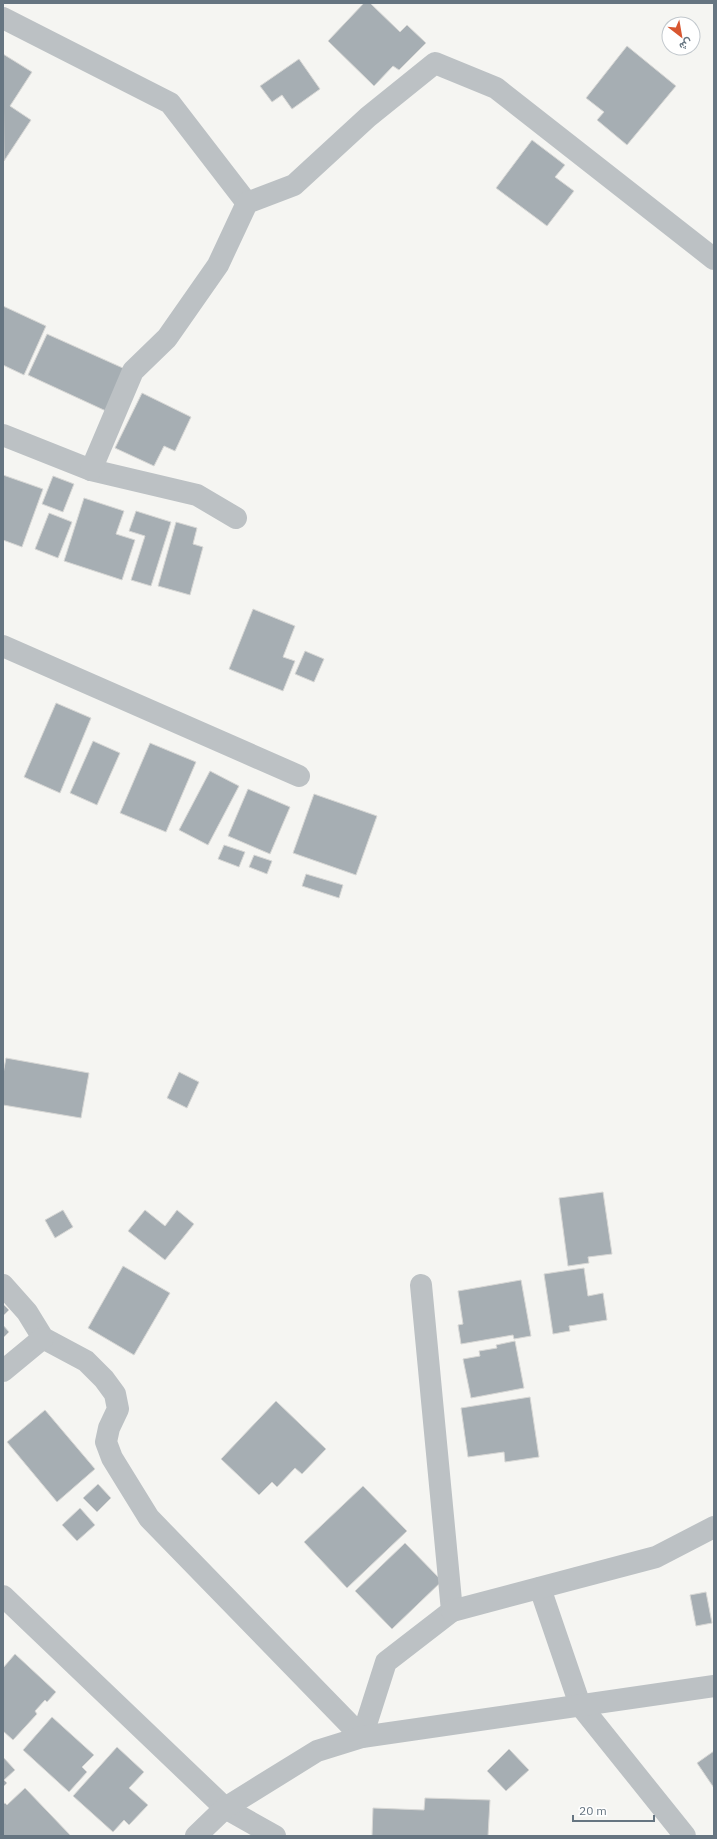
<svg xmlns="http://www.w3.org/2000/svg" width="717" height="1839" font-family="'IBM Plex Sans',Vazirmatn,sans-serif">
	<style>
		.building { fill: #a6aeb3; stroke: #d7d7d5 }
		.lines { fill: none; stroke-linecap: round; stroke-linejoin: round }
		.minor { stroke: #bcc1c4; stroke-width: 22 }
	</style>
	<rect width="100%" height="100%" fill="#f5f5f2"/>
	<g class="building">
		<path d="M364,3H370L400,32L407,25L426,43L399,70L393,66L374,86L328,41Z"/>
		<path d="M627,46L676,86L627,145L597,120L604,112L586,98Z"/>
		<path d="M3,54L32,72L10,106L31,120L4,161Z"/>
		<path d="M299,59L320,89L292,109L282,95L272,102L260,86Z"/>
		<path d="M532,140L565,165L555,177L574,191L547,226L496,188Z"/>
		<path d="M3,306L46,326L24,375L3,365Z"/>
		<path d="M47,334L125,369L106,411L28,375Z"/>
		<path d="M142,393L191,417L175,451L164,446L154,466L115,448Z"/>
		<path d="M3,475L43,489L22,547L3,540Z"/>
		<path d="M53,476L74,484L63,512L42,504Z"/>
		<path d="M84,498L124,511L116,534L135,540L122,580L64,561Z"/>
		<path d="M136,511L171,522L151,586L131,580L145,536L129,531Z"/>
		<path d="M49,513L72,522L58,558L35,549Z"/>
		<path d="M176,522L197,528L193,544L203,547L190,595L158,586Z"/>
		<path d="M253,609L295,626L283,657L295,661L283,691L229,669Z"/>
		<path d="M305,651L324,659L314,682L295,674Z"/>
		<path d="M56,703L91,718L60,793L24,777Z"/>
		<path d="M93,741L120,753L97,805L70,793Z"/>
		<path d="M150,743L196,762L166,832L120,813Z"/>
		<path d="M210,771L239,786L208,845L179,830Z"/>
		<path d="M248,789L290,807L270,854L228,836Z"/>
		<path d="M314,794L377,816L356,875L293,853Z"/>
		<path d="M224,845L245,852L239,867L218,859Z"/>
		<path d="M254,855L272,861L267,874L249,867Z"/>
		<path d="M306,874L343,885L339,898L302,886Z"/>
		<path d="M6,1058L89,1073L81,1118L3,1105V1074Z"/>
		<path d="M179,1072L199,1082L187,1108L167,1098Z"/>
		<path d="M603,1192L612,1254L588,1257L589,1263L568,1266L559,1198Z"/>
		<path d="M63,1210L73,1227L55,1238L45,1220Z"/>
		<path d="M145,1210L165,1226L177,1210L194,1224L165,1260L128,1231Z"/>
		<path d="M123,1266L170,1293L134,1355L88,1328Z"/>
		<path d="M584,1268L588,1296L603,1293L607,1320L569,1326L570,1331L553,1334L544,1274Z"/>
		<path d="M521,1280L531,1336L514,1339L513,1335L461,1344L458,1325L463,1324L458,1291Z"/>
		<path d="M3,1304L9,1310L3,1316Z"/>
		<path d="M3,1325L9,1332L3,1338Z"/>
		<path d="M515,1341L524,1388L471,1398L463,1359L480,1356L479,1351L497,1348L496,1345Z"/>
		<path d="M530,1397L539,1457L505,1462L504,1452L468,1457L461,1408Z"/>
		<path d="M276,1401L326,1449L302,1474L295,1468L277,1487L272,1482L259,1495L221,1459Z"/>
		<path d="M45,1410L95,1469L57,1502L7,1442Z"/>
		<path d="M98,1484L111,1498L97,1512L83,1498Z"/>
		<path d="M363,1486L407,1531L347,1588L304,1542Z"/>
		<path d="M80,1508L95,1525L77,1541L62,1525Z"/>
		<path d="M405,1543L442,1581L392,1629L355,1591Z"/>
		<path d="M706,1592L712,1623L696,1626L690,1595Z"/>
		<path d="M15,1654L56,1692L47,1702L45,1700L35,1711L37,1714L13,1740L3,1731V1668Z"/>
		<path d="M52,1717L94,1755L82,1767L87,1772L69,1792L23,1750Z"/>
		<path d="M117,1747L144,1772L129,1788L148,1805L129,1825L124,1820L113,1832L73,1796Z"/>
		<path d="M509,1749L529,1770L506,1791L487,1771Z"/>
		<path d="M714,1751V1788L697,1763Z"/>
		<path d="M3,1757L15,1770L4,1780L7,1783L3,1787Z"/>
		<path d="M25,1788L71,1836H3V1804L5,1803L7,1805Z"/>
		<path d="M425,1798L490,1800L488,1836H372L373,1808L424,1810Z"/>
	</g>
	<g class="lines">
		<g class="minor">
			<path d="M3,18L170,103L247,203"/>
			<path d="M3,435L91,470L197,495L236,518"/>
			<path d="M91,470L133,371L167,338L218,265L247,203L294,185L368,117L435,63L496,88L714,259"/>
			<path d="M3,646L299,776"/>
			<path d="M3,1285L27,1312L43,1338L86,1361L104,1379L115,1394L118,1409L109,1428L106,1442L112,1458L149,1518L362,1737L386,1662L452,1611L421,1285"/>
			<path d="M3,1371L43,1338"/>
			<path d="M540,1588L580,1705L685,1836"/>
			<path d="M3,1596L225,1808L275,1836"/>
			<path d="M452,1611L656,1557L714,1527"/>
			<path d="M196,1836L225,1808L317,1751L362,1737L714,1686"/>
		</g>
	</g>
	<rect width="717" height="1839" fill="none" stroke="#667581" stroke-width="8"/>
	<g transform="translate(681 36) rotate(149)"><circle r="19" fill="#ffffff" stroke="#c2c8cd"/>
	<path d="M0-3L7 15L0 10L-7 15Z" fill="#d85630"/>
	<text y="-6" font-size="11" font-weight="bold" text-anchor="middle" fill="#667581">ش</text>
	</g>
	<path d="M573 1815v6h81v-6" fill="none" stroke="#667581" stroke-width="2"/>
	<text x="579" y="1815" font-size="12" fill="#667581" stroke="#ffffff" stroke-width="3" paint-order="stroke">20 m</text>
</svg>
